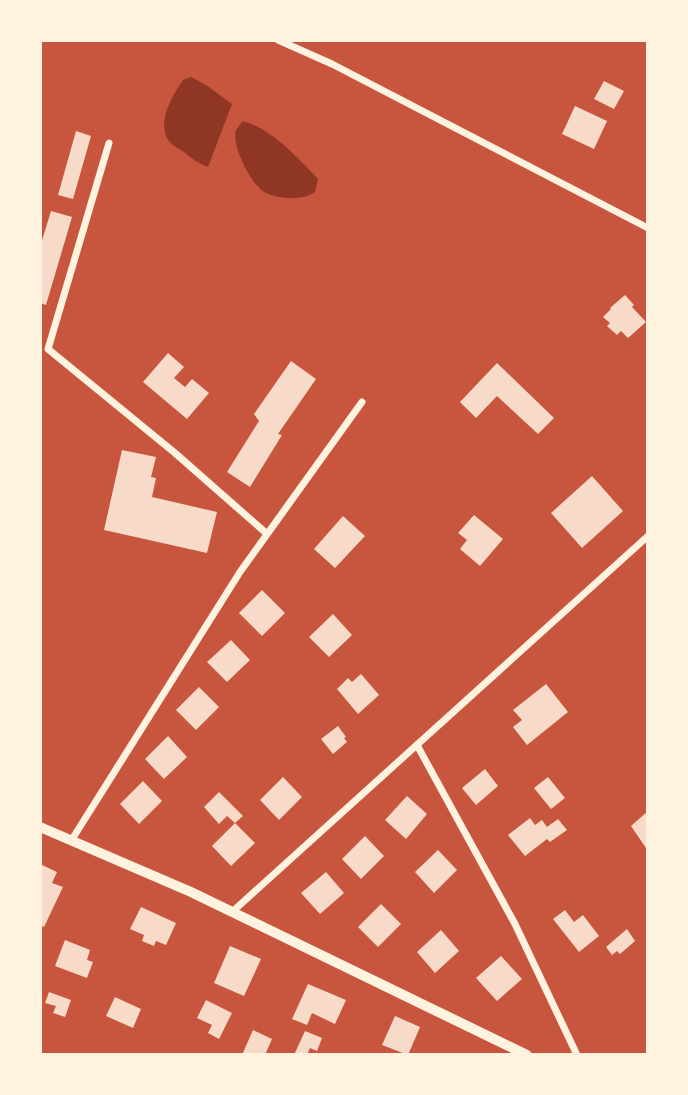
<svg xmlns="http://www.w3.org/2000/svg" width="688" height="1095" font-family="Montserrat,sans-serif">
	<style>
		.water { fill: #8f3625 }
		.building { fill: #f7dbc8 }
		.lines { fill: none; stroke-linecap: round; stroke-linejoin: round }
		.minor { stroke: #fff3e0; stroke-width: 7 }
		.tertiary { stroke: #fff3e0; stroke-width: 10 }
	</style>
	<rect width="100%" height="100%" fill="#c8553d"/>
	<g class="water">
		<path d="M191,77L206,85L232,104L208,167C198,163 192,159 184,152C178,148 170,145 167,138C158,119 173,95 183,80Z"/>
		<path d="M243,121C272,129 297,157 318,179L315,192C303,201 279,199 266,193C252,187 231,145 236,130C237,129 242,121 243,121Z"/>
	</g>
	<g class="building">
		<path d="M604,81L624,91L614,109L594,99Z"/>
		<path d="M575,106L607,121L594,149L562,134Z"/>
		<path d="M76,131L91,136L73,199L58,195Z"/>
		<path d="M51,211L72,217L46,305L40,303V247Z"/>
		<path d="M625,295L634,305L632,307L646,322L628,338L621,331L617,335L607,326L610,323L603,317L611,309L610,308Z"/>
		<path d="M168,353L184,367L174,378L185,387L192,379L209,393L187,419L143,382Z"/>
		<path d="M291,361L316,379L278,434L282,435L250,487L227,472L259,421L254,414Z"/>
		<path d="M497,363L554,418L538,434L497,396L476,418L460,402Z"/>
		<path d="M122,450L156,457L151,477L156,478L152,497L217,512L207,553L104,530Z"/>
		<path d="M592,476L623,511L582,548L551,513Z"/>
		<path d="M474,515L503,539L480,566L460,549L467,540L458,533Z"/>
		<path d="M343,516L365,536L335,568L314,549Z"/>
		<path d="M262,590L285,613L262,636L239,613Z"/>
		<path d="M333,614L352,635L329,657L309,637Z"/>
		<path d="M231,640L250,660L227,682L207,662Z"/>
		<path d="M361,674L379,695L358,714L337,689L348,678L352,682Z"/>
		<path d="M546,684L568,712L527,745L513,727L522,720L513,710Z"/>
		<path d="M199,687L219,707L196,730L176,710Z"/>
		<path d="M338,726L346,737L344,738L347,742L333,754L321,739Z"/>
		<path d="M168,736L187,757L164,779L145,759Z"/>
		<path d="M485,769L498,786L476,805L462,788Z"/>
		<path d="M283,777L302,797L279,820L260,800Z"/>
		<path d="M548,777L565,798L551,809L534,788Z"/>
		<path d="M143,781L162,801L139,824L120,804Z"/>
		<path d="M219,792L243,816L235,823L255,843L231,866L212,846L235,823L227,816L219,824L204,807Z"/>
		<path d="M407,796L427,814L406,839L385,820Z"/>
		<path d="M648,811V851L631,826Z"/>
		<path d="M530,818L535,825L542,820L547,827L558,819L567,830L550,842L547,839L525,856L508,835Z"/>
		<path d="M365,836L384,856L361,879L342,859Z"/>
		<path d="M438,850L457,870L434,893L415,872Z"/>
		<path d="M40,864L57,872L52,883L63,887L44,927L40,925Z"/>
		<path d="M326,872L344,893L320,914L301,893Z"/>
		<path d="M381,904L401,924L378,947L358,927Z"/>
		<path d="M141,907L176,923L166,945L156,941L154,946L142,941L144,935L130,929Z"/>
		<path d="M565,910L574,922L583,915L599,936L579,952L553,919Z"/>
		<path d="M627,929L635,941L620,954L617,951L612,955L606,947Z"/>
		<path d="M441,930L459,951L435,973L417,952Z"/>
		<path d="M65,940L90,950L87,960L93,962L87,978L55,966Z"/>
		<path d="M230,946L261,959L244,996L214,983Z"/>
		<path d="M501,956L522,979L497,1001L476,978Z"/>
		<path d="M308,984L346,1000L335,1024L312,1013L307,1025L292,1019Z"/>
		<path d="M49,992L71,1000L65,1017L53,1013L56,1006L45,1003Z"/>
		<path d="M115,997L141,1009L133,1028L106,1016Z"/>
		<path d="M206,1000L232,1013L219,1039L208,1033L212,1025L197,1018Z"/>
		<path d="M395,1016L420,1027L408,1055L382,1045Z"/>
		<path d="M253,1030L272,1039L265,1055H242Z"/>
		<path d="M305,1031L322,1038L317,1051L310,1048L307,1055H294Z"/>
	</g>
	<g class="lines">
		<g class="minor">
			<path d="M278,40L332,64L648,228"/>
			<path d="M109,143L48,349L175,453L266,533"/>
			<path d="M417,745L515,924L577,1055"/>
			<path d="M71,841L240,572L362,402"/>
			<path d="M232,912L648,536"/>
		</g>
		<path class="tertiary" d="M40,827L191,892L527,1055"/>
	</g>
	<rect width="688" height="1095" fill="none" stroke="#fff3e0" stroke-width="84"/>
</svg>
